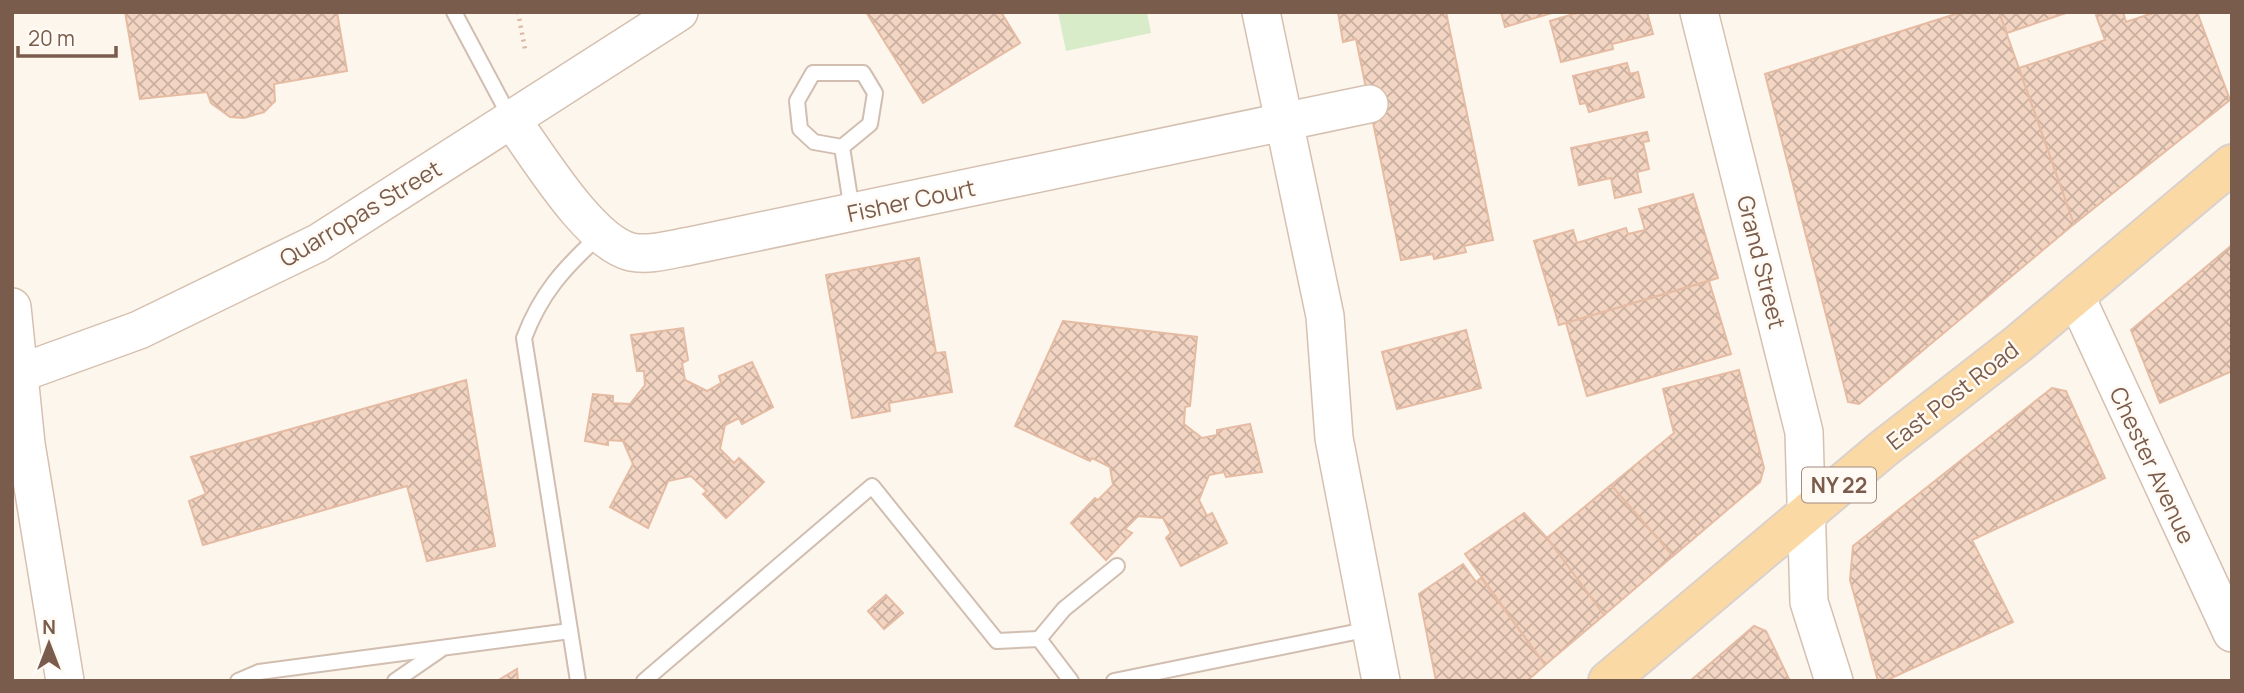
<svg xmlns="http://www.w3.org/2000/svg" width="2244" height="693" font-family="Manrope,sans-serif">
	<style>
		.grass { fill: #d8ecc9 }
		.building { fill: url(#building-cross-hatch); stroke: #e6bba3; stroke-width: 2 }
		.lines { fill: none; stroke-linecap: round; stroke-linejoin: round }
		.lane-casing { stroke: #d1beb0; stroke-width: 18 }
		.secondary-casing { stroke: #d6c0b0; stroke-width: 40 }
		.primary-casing { stroke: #dad1cd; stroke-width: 42 }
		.path { stroke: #d9b8a5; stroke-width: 4.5; stroke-dasharray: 2 5; stroke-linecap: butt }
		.lane { stroke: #fff; stroke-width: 14 }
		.secondary { stroke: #fff; stroke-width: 37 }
		.primary { stroke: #fbd9a5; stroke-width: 38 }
		.labels { text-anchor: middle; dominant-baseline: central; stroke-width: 5; stroke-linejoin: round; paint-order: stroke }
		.shield { fill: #fffaf3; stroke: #a28b7f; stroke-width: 2 }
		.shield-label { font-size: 21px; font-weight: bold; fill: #7a5c4d }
		.street-label { font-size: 23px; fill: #7a5c4d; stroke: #fffaf3 }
	</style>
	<defs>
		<pattern id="building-cross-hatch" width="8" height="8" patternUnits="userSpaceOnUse" patternTransform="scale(1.75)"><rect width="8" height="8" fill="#f3d5c3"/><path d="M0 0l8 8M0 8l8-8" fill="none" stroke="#cab0a1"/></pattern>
	</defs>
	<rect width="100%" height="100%" fill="#fdf6ec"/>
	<path class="grass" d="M1058,12H1147L1151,33L1066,51Z"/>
	<g class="building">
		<path d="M125,12H337L347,71L274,84L275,101L264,112L244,118L230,117L211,103L207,92L140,99Z"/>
		<path d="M866,12H1001L1020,43L923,103Z"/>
		<path d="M1338,12H1446L1493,240L1464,246L1466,252L1434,259L1433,254L1401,260L1356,39L1343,42Z"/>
		<path d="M1501,12H1555L1505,27Z"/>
		<path d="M1580,12H1647L1653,34L1612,44L1613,49L1561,62L1550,21Z"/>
		<path d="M1962,12H1999L2074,224L1859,404L1848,402L1765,74Z"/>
		<path d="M1999,12H2069L2007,33Z"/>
		<path d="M2104,12H2123L2126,22L2156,12H2197L2230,100L2074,224L2019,68L2105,40L2096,15Z"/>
		<path d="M1627,63L1630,74L1638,72L1644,97L1589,112L1586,103L1580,104L1573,76Z"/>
		<path d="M1647,132L1649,141L1643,142L1649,169L1637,172L1641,192L1615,198L1611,178L1579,185L1571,148Z"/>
		<path d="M1693,194L1718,278L1559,325L1534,241L1573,230L1577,243L1626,228L1628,234L1645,230L1639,209Z"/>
		<path d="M2232,245V371L2160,403L2131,330Z"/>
		<path d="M919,258L936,353L945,352L952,392L889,403L890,411L852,418L826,275Z"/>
		<path d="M1709,281L1731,354L1587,396L1566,323Z"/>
		<path d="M1063,321L1197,337L1190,406L1185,407L1184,424L1202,438L1217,435V430L1250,424L1262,472L1226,477L1224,472L1209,475L1199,500L1207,516L1212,513L1227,543L1181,566L1166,538L1171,533L1163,518L1138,516L1125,529L1132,533L1106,560L1071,523L1095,498L1098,500L1113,485L1110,467L1092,458L1090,461L1015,426Z"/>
		<path d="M683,328L688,360L682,363L685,380L707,391L721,383L719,376L752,362L773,407L742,424L739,418L725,425L720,449L734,463L739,458L764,482L726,518L703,494L707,491L691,476L668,481L648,528L610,507L633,464L623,441L608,440V445L585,441L593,394L613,396V403L630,404L645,385L644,371H637L631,335Z"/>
		<path d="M1466,330L1481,388L1397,409L1382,352Z"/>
		<path d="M1739,370L1764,468L1760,482L1673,556L1611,485L1674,433L1663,389Z"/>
		<path d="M466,380L495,546L427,561L407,486L203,545L189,501L206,494L191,457Z"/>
		<path d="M2052,388L2066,391L2105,478L1972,540L2013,622L1885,681H1878L1850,580L1853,546Z"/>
		<path d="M1611,485L1673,556L1604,615L1547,538Z"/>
		<path d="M1524,513L1547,538L1604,615L1545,665L1465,554Z"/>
		<path d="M1463,564L1476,582L1481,578L1545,665L1527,681H1436L1419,594Z"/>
		<path d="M886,595L903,613L884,629L868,611Z"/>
		<path d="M1754,626L1766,631L1790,681H1690Z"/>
		<path d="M517,669L518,681H497Z"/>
	</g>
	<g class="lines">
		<defs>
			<g id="lane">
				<path d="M454,12L511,119"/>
				<path d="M842,147L814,142L800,129L797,101L813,73H863L875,93L870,124L842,147L852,211"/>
				<path d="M1039,639L1064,609L1117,566"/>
				<path d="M238,681L259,672L570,631"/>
				<path d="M395,681L440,650"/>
				<path d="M578,681L524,338C541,293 564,268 599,236"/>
				<path d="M644,681L872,486L997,641L1039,639L1071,681"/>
				<path d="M1114,681L1370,629"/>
			</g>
			<g id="secondary">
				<path d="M1261,12L1325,316L1334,438L1381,681"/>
				<path d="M1699,12L1804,432L1809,602L1834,681"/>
				<path d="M511,119C537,154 589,242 631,252C649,256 672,249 690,246L1369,104"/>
				<path d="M2076,297L2232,633"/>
				<path d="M12,307L26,444L65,681"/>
				<path d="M12,376L139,330L318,243L679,12"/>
			</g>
			<path id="primary" d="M1608,681L1883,449L2018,344L2232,164"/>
		</defs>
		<use href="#lane" class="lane-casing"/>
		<use href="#secondary" class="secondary-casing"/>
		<use href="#primary" class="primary-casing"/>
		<path class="path" d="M518,12L525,49"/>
		<use href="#lane" class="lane"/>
		<use href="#secondary" class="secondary"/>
		<use href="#primary" class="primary"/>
	</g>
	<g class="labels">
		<rect class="shield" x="1802" y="467.5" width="74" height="35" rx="5"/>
		<g class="shield-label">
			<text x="1839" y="485">NY 22</text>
		</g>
		<g class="street-label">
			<text transform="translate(911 200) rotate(-12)">Fisher Court</text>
			<text transform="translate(360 213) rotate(-31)">Quarropas Street</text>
			<text transform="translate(1762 262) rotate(76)">Grand Street</text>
			<text transform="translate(1952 395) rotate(-38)">East Post Road</text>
			<text transform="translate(2153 465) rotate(65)">Chester Avenue</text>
		</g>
	</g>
	<rect width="2244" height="693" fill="none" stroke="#7a5c4d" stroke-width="28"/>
	<g transform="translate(49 644)" stroke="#fffaf3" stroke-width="5" paint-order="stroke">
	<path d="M0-5L12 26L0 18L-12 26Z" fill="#7a5c4d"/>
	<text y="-10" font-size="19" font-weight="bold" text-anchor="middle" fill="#7a5c4d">N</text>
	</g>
	<path d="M18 46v10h98v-10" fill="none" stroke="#7a5c4d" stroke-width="3.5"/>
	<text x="28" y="46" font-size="21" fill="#7a5c4d" stroke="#fffaf3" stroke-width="5" paint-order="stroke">20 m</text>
</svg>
